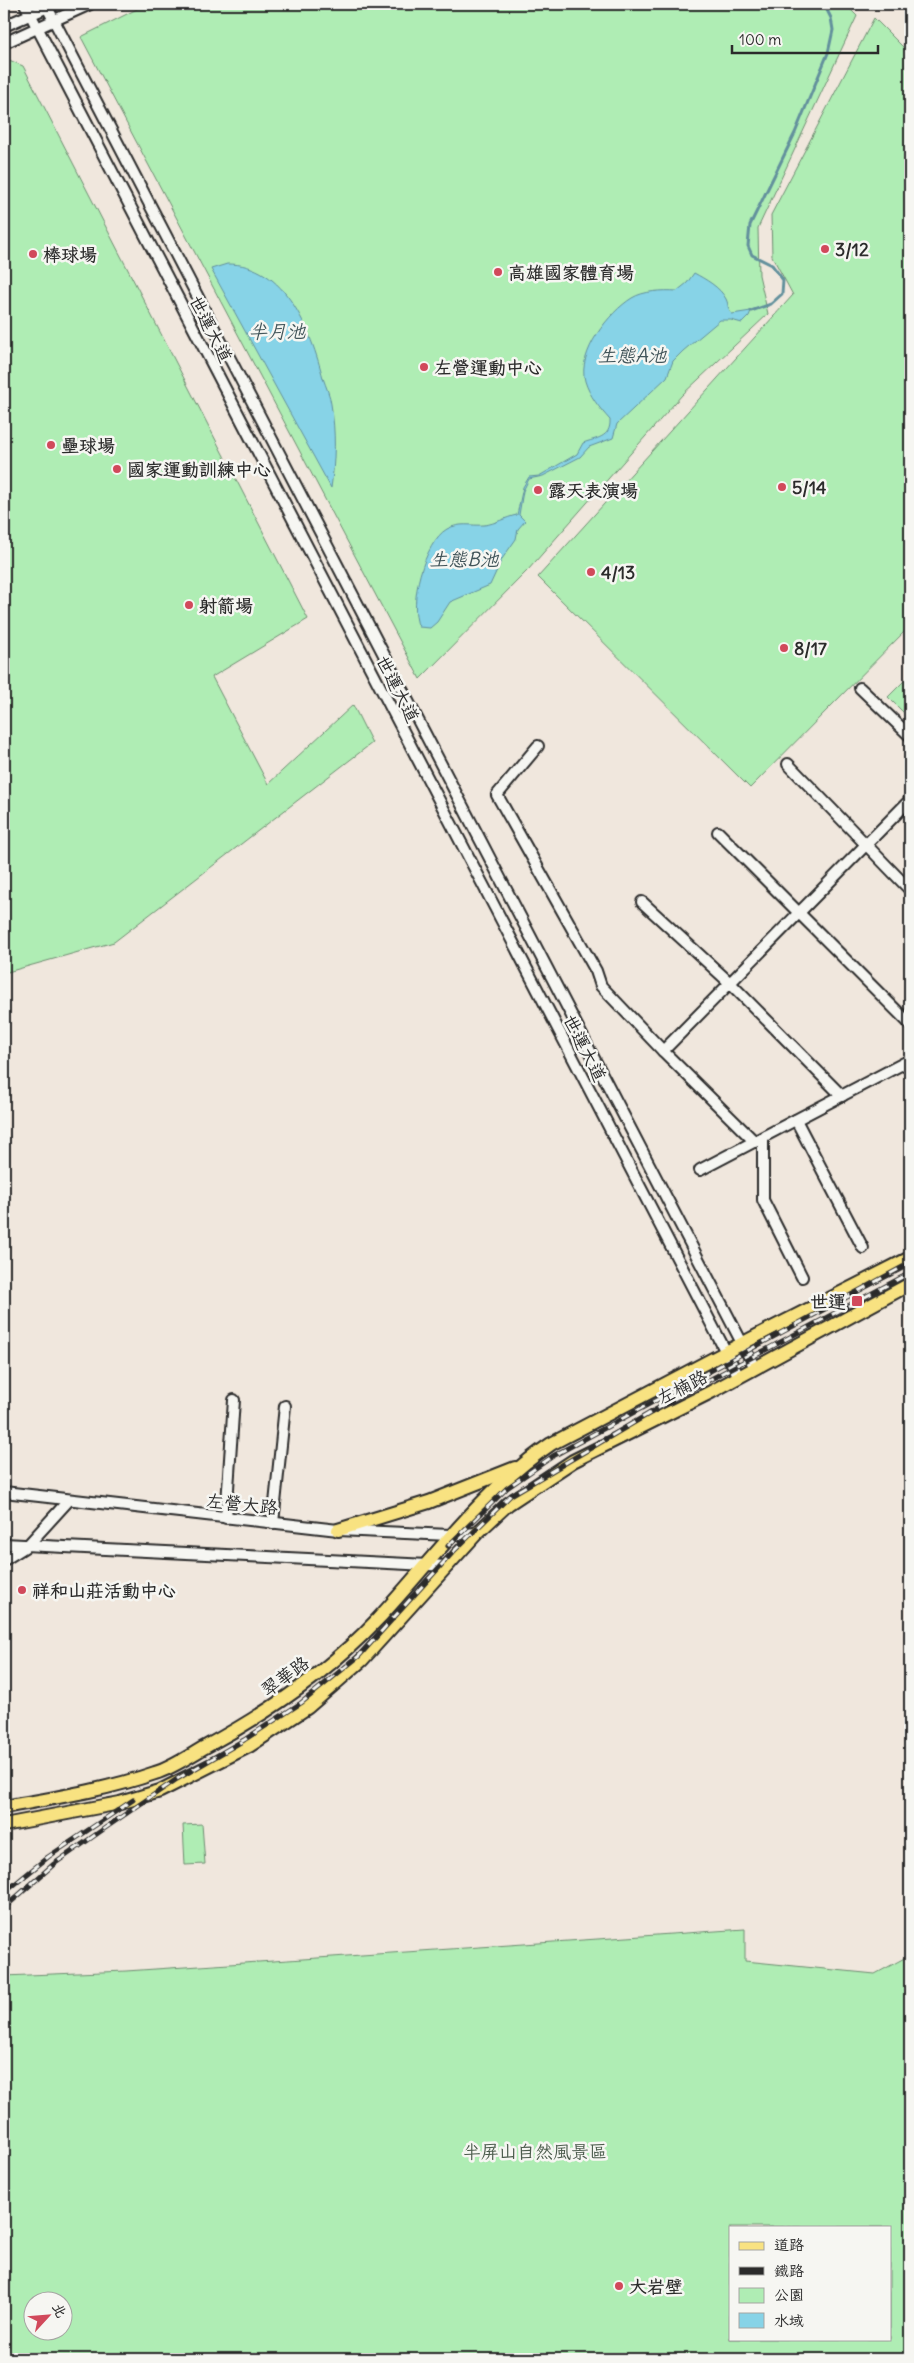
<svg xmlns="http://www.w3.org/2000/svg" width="914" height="2363" font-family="Delius,'LXGW WenKai TC',sans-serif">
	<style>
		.green { fill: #afedb4; stroke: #6d8c70; fill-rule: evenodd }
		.water { fill: #87d3e7; stroke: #62909c }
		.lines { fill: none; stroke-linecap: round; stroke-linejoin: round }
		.stream { stroke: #62909c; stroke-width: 3 }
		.minor-casing { stroke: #2b2b2b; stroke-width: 14 }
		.major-casing { stroke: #2b2b2b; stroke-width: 16 }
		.minor { stroke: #f6f6f2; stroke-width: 10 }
		.major { stroke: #f8e281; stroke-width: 12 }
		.rail-casing { stroke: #2b2b2b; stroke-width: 5 }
		.rail { stroke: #f6f6f2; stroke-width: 3; stroke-dasharray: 9; stroke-linecap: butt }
		.poi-dot { fill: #d1495b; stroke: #f6f6f2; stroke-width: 2 }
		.labels { text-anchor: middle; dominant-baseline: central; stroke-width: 5; stroke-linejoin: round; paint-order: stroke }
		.poi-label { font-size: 18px; font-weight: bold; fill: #2b2b2b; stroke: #f6f6f2; text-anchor: start }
		.street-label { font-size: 18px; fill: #2b2b2b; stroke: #f6f6f2 }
		.park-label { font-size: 18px; fill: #4c5c4d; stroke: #f6f6f2 }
		.water-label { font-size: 19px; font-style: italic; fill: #42555a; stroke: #f6f6f2 }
	</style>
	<rect width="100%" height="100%" fill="#f0e7dd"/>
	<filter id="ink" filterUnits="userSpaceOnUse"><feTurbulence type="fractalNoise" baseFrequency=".02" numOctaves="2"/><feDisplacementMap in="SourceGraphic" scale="10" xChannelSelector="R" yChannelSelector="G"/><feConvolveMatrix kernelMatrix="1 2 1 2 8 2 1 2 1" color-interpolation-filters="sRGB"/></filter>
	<g filter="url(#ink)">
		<g class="green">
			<path d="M147,4H845L857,16L758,228L759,275L768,314L682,395L528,570L420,679L81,37Z"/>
			<path d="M874,18L910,54V626L750,788L538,577L793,295L772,256L771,215Z"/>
			<path d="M7,59L23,66L308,619L212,677L268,784L353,705L372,743L114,942L4,973V60Z"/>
			<path d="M910,675V719L888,697Z"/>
			<path d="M202,1824L205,1864L185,1865L183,1825Z"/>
			<path d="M745,1929V1961L875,1974L910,1955V2359H4V1976L126,1971ZM730,2227H890V2339H730ZM32,2300H62V2330H32Z"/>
		</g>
		<g class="water">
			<path d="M227,264C286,263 311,332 323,378C326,387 330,395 331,404C336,432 335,461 331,488L211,269Z"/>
			<path d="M694,273C705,279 720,287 726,299C729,305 727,309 732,314L751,311L749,316L742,323L731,320H720L683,351L673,361L667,377L617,424L613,438L589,447L580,457L543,476L529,479L523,491L519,515L525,521L518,529L516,539L502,559L490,585L450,602L437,622L430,628L419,627C408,604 424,542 447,529C460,522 471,526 484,525C495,524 506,517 517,515L523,487L529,477L539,476L577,454L583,443C596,438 611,438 610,420C600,409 589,395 585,381C577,353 609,312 632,298C643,291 663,290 677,291L687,283Z"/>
		</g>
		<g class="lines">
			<path class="stream" d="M751,311L771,304L782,294L783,280L772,265L752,255L748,246L750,225L795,133L828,53L833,30L831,18L824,4"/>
			<defs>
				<g id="minor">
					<path d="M25,4L739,1377"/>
					<path d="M47,7L755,1368"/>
					<path d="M4,26L55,4"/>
					<path d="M4,43L90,4"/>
					<path d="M860,688L910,736"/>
					<path d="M538,746L497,795L596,971L601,986L663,1051L755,1142"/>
					<path d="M788,764L910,890"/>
					<path d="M718,832L910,1024"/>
					<path d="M642,902L730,983L842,1096"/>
					<path d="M663,1051L910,800"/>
					<path d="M796,1120L863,1248"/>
					<path d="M763,1138V1200L802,1277"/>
					<path d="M700,1170L910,1060"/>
					<path d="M4,1492L338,1530L450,1535L477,1533"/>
					<path d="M226,1518L234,1400"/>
					<path d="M273,1523L285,1406"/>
					<path d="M4,1544L448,1566"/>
					<path d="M4,1560L28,1545L69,1500"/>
				</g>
				<g id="major">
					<path d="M338,1530L429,1502L515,1468"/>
					<path d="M4,1807C54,1798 106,1790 155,1773C172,1768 189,1756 205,1747C268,1713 327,1673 377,1620C433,1560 482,1490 551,1444L766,1331L910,1258"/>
					<path d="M4,1825L120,1803L160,1791L249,1746L308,1707L362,1660L477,1533L508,1504L573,1461L711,1392L910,1284"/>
				</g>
			</defs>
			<use href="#minor" class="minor-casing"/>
			<use href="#major" class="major-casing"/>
			<use href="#minor" class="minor"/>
			<use href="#major" class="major"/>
			<defs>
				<g id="rail">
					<path d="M448,1546L507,1488L553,1456L910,1263"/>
					<path d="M4,1893L48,1857L133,1800"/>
					<path d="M4,1908L54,1864L108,1826L177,1779L244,1740L301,1703L359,1656L454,1551L511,1495L679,1396L910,1273"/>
				</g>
			</defs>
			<use href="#rail" class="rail-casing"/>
			<use href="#rail" class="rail"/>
		</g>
	</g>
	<g class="poi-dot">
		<circle cx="825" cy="249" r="5"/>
		<circle cx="33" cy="254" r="5"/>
		<circle cx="498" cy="272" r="5"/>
		<circle cx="424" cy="367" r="5"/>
		<circle cx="51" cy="445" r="5"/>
		<circle cx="117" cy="469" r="5"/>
		<circle cx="782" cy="487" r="5"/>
		<circle cx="538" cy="490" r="5"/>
		<circle cx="591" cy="572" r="5"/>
		<circle cx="189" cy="605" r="5"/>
		<circle cx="784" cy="648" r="5"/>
		<rect x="851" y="1295" width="12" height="12" rx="2.5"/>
		<circle cx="22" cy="1590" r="5"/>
		<circle cx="619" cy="2286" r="5"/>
	</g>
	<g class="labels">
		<g class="poi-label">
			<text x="835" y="249">3/12</text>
			<text x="43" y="254">棒球場</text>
			<text x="508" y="272">高雄國家體育場</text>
			<text x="434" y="367">左營運動中心</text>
			<text x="61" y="445">壘球場</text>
			<text x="127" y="469">國家運動訓練中心</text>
			<text x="792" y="487">5/14</text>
			<text x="548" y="490">露天表演場</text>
			<text x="601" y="572">4/13</text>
			<text x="199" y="605">射箭場</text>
			<text x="794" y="648">8/17</text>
			<text x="846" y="1301" text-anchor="end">世運</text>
			<text x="32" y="1590">祥和山莊活動中心</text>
			<text x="629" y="2286">大岩壁</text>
		</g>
		<g class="street-label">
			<text transform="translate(211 329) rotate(63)">世運大道</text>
			<text transform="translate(398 689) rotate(63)">世運大道</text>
			<text transform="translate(585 1048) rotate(63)">世運大道</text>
			<text transform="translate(682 1387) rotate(-27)">左楠路</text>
			<text transform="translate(242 1504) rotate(6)">左營大路</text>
			<text transform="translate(285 1676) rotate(-36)">翠華路</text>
		</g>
		<g class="park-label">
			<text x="535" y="2151">半屏山自然風景區</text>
		</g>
		<g class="water-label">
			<text x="277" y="331">半月池</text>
			<text x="632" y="355">生態A池</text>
			<text x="464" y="559">生態B池</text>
		</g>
	</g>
	<rect width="914" height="2363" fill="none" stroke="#f6f6f2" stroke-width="20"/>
	<rect x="10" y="10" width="894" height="2343" fill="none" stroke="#2b2b2b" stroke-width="2" filter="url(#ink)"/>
	<rect x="729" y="2226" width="162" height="115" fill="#f6f6f2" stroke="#a5a5a2"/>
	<rect x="739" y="2242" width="25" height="8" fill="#f8e281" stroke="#a5a5a2"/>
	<text x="774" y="2250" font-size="15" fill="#2b2b2b">道路</text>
	<rect x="739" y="2267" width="25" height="8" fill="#2b2b2b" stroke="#a5a5a2"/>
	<text x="774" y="2276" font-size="15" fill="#2b2b2b">鐵路</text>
	<rect x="739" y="2288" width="25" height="15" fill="#afedb4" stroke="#a5a5a2"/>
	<text x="774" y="2300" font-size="15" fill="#2b2b2b">公園</text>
	<rect x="739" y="2313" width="25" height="15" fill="#87d3e7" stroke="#a5a5a2"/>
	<text x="774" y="2326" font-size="15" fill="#2b2b2b">水域</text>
	<g transform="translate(48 2316) rotate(64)"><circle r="24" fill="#f6f6f2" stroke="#a5a5a2"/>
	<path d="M0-4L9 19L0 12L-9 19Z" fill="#d1495b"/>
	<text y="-8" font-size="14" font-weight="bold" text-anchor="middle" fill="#2b2b2b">北</text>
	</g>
	<path d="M732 45v8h146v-8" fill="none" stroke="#2b2b2b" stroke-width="2.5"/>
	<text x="739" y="45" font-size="15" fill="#2b2b2b" stroke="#f6f6f2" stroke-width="4" paint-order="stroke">100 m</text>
</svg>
